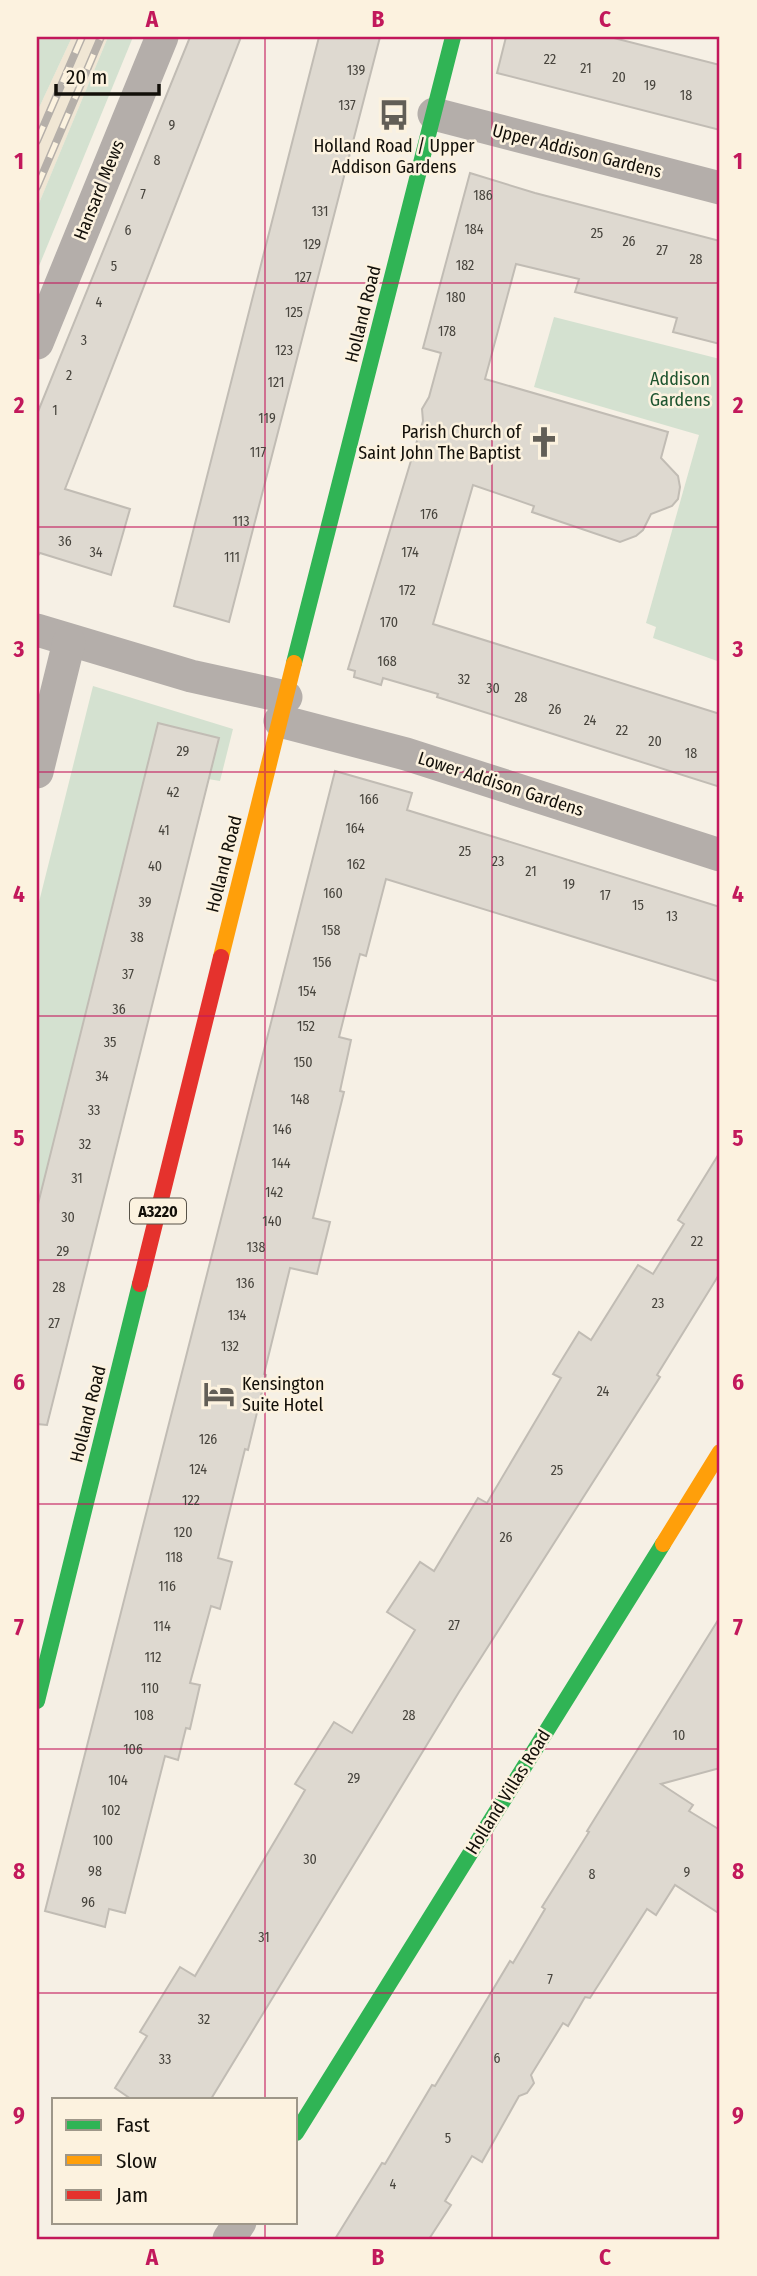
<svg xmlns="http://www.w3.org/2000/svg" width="757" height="2276" font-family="'Fira Sans Condensed',sans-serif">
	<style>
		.built { fill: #f0e6d4 }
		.green { fill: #d4e1d0 }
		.building { fill: #ded9d0; stroke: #c1bcb4; stroke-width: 2 }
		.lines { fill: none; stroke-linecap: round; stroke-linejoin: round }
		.street { stroke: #b4aeaa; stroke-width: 33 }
		.fast { stroke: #30b455; stroke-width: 16 }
		.slow { stroke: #ff9f0a; stroke-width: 16 }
		.jam { stroke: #e5322d; stroke-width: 16 }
		.rail-casing { stroke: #b5afa9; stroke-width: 8 }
		.rail { stroke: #fcf2df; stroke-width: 5; stroke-dasharray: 16; stroke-linecap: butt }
		.grid { fill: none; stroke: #c2185b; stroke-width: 2; stroke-opacity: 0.55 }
		.labels { text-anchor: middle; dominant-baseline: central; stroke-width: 5; stroke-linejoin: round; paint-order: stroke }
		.number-label { font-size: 14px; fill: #47443d }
		.shield { fill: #fcf2df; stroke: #585349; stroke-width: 2 }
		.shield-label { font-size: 16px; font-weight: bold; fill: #120f09 }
		.poi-label { font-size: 18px; fill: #120f09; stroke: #fcf2df }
		.street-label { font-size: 18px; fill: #120f09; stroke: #fcf2df }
		.park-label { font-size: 18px; fill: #1e542f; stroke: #fcf2df }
		.neatline { fill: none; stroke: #c2185b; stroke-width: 2.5 }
		.grid-label { font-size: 23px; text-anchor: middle; font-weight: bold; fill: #c2185b }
	</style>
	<rect width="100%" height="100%" fill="#f6f0e5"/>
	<path class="built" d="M72,37H108L37,208V112Z"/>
	<g class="green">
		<path d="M37,37H72L37,112Z"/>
		<path d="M108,37H133L37,271V208Z"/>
		<path d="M554,317L720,359V662L653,638L656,627L646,623L699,435L534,387Z"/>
		<path d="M93,686L233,729L220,781L208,779L158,723L37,1208V910Z"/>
	</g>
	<g class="building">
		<path d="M190,37H241L65,489L130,509L111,575L40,553L37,557V414Z"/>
		<path d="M319,37H380L229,622L174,606Z"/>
		<path d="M506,37H610L720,65V130L497,73Z"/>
		<path d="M470,173L535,193L720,241V344L673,332L677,318L575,292L579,279L516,264L485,379L668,432L661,458L678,476L680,487L678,499L672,506L651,514L643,530L636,536L620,542L532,512L534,506L473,485L433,624L720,714V787L437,697L438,694L383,678L381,685L354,677L355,671L348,669L423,421L422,409L429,397L441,353L423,348Z"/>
		<path d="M158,723L219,738L47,1425L37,1424V1208Z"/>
		<path d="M335,771L412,793L407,810L720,907V982L386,879L366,956L360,954L339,1037L351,1040L340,1091L344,1092L313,1218L330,1222L317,1274L290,1268L264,1374L266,1375L248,1450L245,1449L218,1558L232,1562L220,1609L211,1606L190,1683L200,1685L190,1729L186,1728L178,1760L165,1756L125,1913L109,1909L105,1927L45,1911Z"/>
		<path d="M720,1152V1273L657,1375L660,1377L459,1692L211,2099H131L115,2088L147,2036L140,2032L180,1967L195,1976L305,1790L295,1784L334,1722L352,1733L415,1630L387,1612L420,1562L434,1571L478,1498L487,1503L561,1378L553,1374L579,1332L591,1340L638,1265L653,1274L684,1224L678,1220Z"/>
		<path d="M720,1617V1768L661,1784L693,1805L689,1811L720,1830V1914L675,1885L656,1915L647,1909L590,1998L585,1997L568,2026L563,2023L531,2075L534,2083L527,2093L519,2096L482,2162L472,2156L445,2201L451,2205L429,2239H335L382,2163L385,2164L432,2085L435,2086L510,1961L513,1963L545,1909L542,1907L589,1832L587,1831Z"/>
	</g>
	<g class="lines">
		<g class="street">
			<path d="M434,114L720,188"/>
			<path d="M37,343L162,37"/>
			<path d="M37,630L191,676L286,697"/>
			<path d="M280,721L406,754L720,855"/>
			<path d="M37,772L69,642"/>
			<path d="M229,2239L240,2222"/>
		</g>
		<g class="fast">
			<path d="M294,663L453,37"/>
			<path d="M37,1701L140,1284"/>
			<path d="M296,2133L663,1544"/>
		</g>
		<g class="slow">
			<path d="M221,957L294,663"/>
			<path d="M663,1544L720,1452"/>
		</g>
		<path class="jam" d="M140,1284L221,957"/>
		<defs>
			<g id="rail">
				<path d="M37,141L82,37"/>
				<path d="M37,187L101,37"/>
			</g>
		</defs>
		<use href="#rail" class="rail-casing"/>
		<use href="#rail" class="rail"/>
	</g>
	<path class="grid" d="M265,37V2099M492,37V2239M37,283H720M37,527H720M37,772H720M37,1016H720M37,1260H720M37,1504H720M37,1749H720M37,1993H720M265,2222V2239"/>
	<defs>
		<symbol id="bus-bare" viewBox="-9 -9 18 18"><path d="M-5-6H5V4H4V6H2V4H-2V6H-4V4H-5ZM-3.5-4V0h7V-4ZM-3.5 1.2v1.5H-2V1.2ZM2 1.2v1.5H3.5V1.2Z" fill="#625e56" stroke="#fcf2df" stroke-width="2.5" paint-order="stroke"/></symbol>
		<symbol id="church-bare" viewBox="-9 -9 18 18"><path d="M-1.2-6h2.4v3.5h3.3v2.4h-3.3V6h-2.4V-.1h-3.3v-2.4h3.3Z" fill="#625e56" stroke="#fcf2df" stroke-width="2.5" paint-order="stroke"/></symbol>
		<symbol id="hotel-bare" viewBox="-9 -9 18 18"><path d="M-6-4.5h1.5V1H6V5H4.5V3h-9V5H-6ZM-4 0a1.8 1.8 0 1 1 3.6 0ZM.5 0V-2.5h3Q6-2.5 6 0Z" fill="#625e56" stroke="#fcf2df" stroke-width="2.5" paint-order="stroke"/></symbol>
	</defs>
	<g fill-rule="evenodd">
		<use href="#bus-bare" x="372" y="93" width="44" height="44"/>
		<use href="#church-bare" x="522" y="420" width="44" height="44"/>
		<use href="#hotel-bare" x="197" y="1372" width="44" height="44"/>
	</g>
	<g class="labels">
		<g class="number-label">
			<text x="550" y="59">22</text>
			<text x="586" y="68">21</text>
			<text x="356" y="70">139</text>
			<text x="619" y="77">20</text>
			<text x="650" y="85">19</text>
			<text x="686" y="95">18</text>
			<text x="347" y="105">137</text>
			<text x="172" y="125">9</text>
			<text x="157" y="160">8</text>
			<text x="143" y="194">7</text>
			<text x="483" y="195">186</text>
			<text x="320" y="211">131</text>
			<text x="474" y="229">184</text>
			<text x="128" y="230">6</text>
			<text x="597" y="233">25</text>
			<text x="629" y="241">26</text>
			<text x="312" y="244">129</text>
			<text x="662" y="250">27</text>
			<text x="696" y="259">28</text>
			<text x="465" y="265">182</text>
			<text x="114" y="266">5</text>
			<text x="303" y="277">127</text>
			<text x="456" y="297">180</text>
			<text x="99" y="302">4</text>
			<text x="294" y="312">125</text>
			<text x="447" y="331">178</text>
			<text x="84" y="340">3</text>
			<text x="284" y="350">123</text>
			<text x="69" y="375">2</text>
			<text x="276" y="382">121</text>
			<text x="55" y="410">1</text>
			<text x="267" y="418">119</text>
			<text x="258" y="452">117</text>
			<text x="429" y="514">176</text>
			<text x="241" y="521">113</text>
			<text x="65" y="541">36</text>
			<text x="96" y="552">34</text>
			<text x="410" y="552">174</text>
			<text x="232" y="557">111</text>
			<text x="407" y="590">172</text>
			<text x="389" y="622">170</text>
			<text x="387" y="661">168</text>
			<text x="464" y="679">32</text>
			<text x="493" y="688">30</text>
			<text x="521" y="697">28</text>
			<text x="555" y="709">26</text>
			<text x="590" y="720">24</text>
			<text x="622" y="730">22</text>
			<text x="655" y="741">20</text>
			<text x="183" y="751">29</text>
			<text x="691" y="753">18</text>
			<text x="173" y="792">42</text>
			<text x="369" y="799">166</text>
			<text x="355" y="828">164</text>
			<text x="164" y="830">41</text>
			<text x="465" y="851">25</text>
			<text x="498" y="861">23</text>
			<text x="356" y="864">162</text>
			<text x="155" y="866">40</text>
			<text x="531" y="871">21</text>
			<text x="569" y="884">19</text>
			<text x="333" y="893">160</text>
			<text x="605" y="895">17</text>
			<text x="145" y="902">39</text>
			<text x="638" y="905">15</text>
			<text x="672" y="916">13</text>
			<text x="331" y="930">158</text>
			<text x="137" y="937">38</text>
			<text x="322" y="962">156</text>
			<text x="128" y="974">37</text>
			<text x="307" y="991">154</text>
			<text x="119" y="1009">36</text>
			<text x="306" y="1026">152</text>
			<text x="110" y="1042">35</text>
			<text x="303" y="1062">150</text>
			<text x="102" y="1076">34</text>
			<text x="300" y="1099">148</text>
			<text x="94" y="1110">33</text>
			<text x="282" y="1129">146</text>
			<text x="85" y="1144">32</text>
			<text x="281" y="1163">144</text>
			<text x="77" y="1178">31</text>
			<text x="274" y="1192">142</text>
			<text x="68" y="1217">30</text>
			<text x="272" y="1221">140</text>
			<text x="697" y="1241">22</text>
			<text x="256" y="1247">138</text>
			<text x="63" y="1251">29</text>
			<text x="245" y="1283">136</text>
			<text x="59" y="1287">28</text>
			<text x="658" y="1303">23</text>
			<text x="237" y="1315">134</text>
			<text x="54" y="1323">27</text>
			<text x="230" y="1346">132</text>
			<text x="603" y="1391">24</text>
			<text x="208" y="1439">126</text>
			<text x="198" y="1469">124</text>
			<text x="557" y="1470">25</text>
			<text x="191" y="1500">122</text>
			<text x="183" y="1532">120</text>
			<text x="506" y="1537">26</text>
			<text x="174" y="1557">118</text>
			<text x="167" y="1586">116</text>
			<text x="454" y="1625">27</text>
			<text x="162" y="1626">114</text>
			<text x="153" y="1657">112</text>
			<text x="150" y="1688">110</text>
			<text x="144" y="1715">108</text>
			<text x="409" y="1715">28</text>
			<text x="679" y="1735">10</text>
			<text x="133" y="1749">106</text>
			<text x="354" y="1778">29</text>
			<text x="118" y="1780">104</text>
			<text x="111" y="1810">102</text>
			<text x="103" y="1840">100</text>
			<text x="310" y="1859">30</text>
			<text x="95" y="1871">98</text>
			<text x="687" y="1872">9</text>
			<text x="592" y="1874">8</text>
			<text x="88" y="1902">96</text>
			<text x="264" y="1937">31</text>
			<text x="550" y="1979">7</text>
			<text x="204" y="2019">32</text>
			<text x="497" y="2058">6</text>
			<text x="165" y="2059">33</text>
			<text x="448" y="2138">5</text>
			<text x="393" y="2184">4</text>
		</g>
		<rect class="shield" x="130" y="1198.5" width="56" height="25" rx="5"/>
		<g class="shield-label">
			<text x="158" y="1211">A3220</text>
		</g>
		<g class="poi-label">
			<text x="394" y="146">Holland Road / Upper<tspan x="394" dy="21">Addison Gardens</tspan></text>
			<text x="521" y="432" text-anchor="end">Parish Church of<tspan x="521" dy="21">Saint John The Baptist</tspan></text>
			<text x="242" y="1384" text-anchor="start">Kensington<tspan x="242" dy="21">Suite Hotel</tspan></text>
		</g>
		<g class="street-label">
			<text transform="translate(577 151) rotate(14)">Upper Addison Gardens</text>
			<text transform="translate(99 190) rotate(-68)">Hansard Mews</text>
			<text transform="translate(363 314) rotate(-76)">Holland Road</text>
			<text transform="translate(501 784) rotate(18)">Lower Addison Gardens</text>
			<text transform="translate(224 864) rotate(-76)">Holland Road</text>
			<text transform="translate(88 1414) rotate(-76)">Holland Road</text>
			<text transform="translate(508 1792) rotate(-58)">Holland Villas Road</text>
		</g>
		<g class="park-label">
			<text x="680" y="379">Addison<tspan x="680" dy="21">Gardens</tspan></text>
		</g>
	</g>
	<rect width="757" height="2276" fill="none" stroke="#fcf2df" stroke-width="77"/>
	<rect x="52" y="2098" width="245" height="126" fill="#fcf2df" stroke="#9e9789" stroke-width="2"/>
	<rect x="66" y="2120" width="35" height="10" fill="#30b455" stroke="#9e9789" stroke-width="2"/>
	<text x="116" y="2132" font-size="21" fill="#120f09">Fast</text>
	<rect x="66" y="2155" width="35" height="10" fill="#ff9f0a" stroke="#9e9789" stroke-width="2"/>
	<text x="116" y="2168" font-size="21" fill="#120f09">Slow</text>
	<rect x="66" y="2190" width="35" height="10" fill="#e5322d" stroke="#9e9789" stroke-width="2"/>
	<text x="116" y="2202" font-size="21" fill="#120f09">Jam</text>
	<path d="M56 84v10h103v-10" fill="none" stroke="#120f09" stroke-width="3.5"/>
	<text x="66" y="84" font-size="21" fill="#120f09" stroke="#fcf2df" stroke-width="5" paint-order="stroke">20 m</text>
	<rect x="38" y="38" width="680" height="2200" class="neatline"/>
	<g class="grid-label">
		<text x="152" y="27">A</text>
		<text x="378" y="27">B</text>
		<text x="605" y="27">C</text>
		<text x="19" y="169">1</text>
		<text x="738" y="169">1</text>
		<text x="19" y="413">2</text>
		<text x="738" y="413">2</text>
		<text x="19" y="657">3</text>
		<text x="738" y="657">3</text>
		<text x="19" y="902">4</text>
		<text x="738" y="902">4</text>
		<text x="19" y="1146">5</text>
		<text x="738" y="1146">5</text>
		<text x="19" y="1390">6</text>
		<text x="738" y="1390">6</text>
		<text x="19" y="1635">7</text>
		<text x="738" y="1635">7</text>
		<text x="19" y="1879">8</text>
		<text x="738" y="1879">8</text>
		<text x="19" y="2123">9</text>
		<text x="738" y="2123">9</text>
		<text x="152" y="2265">A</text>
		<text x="378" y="2265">B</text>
		<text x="605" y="2265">C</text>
	</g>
</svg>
